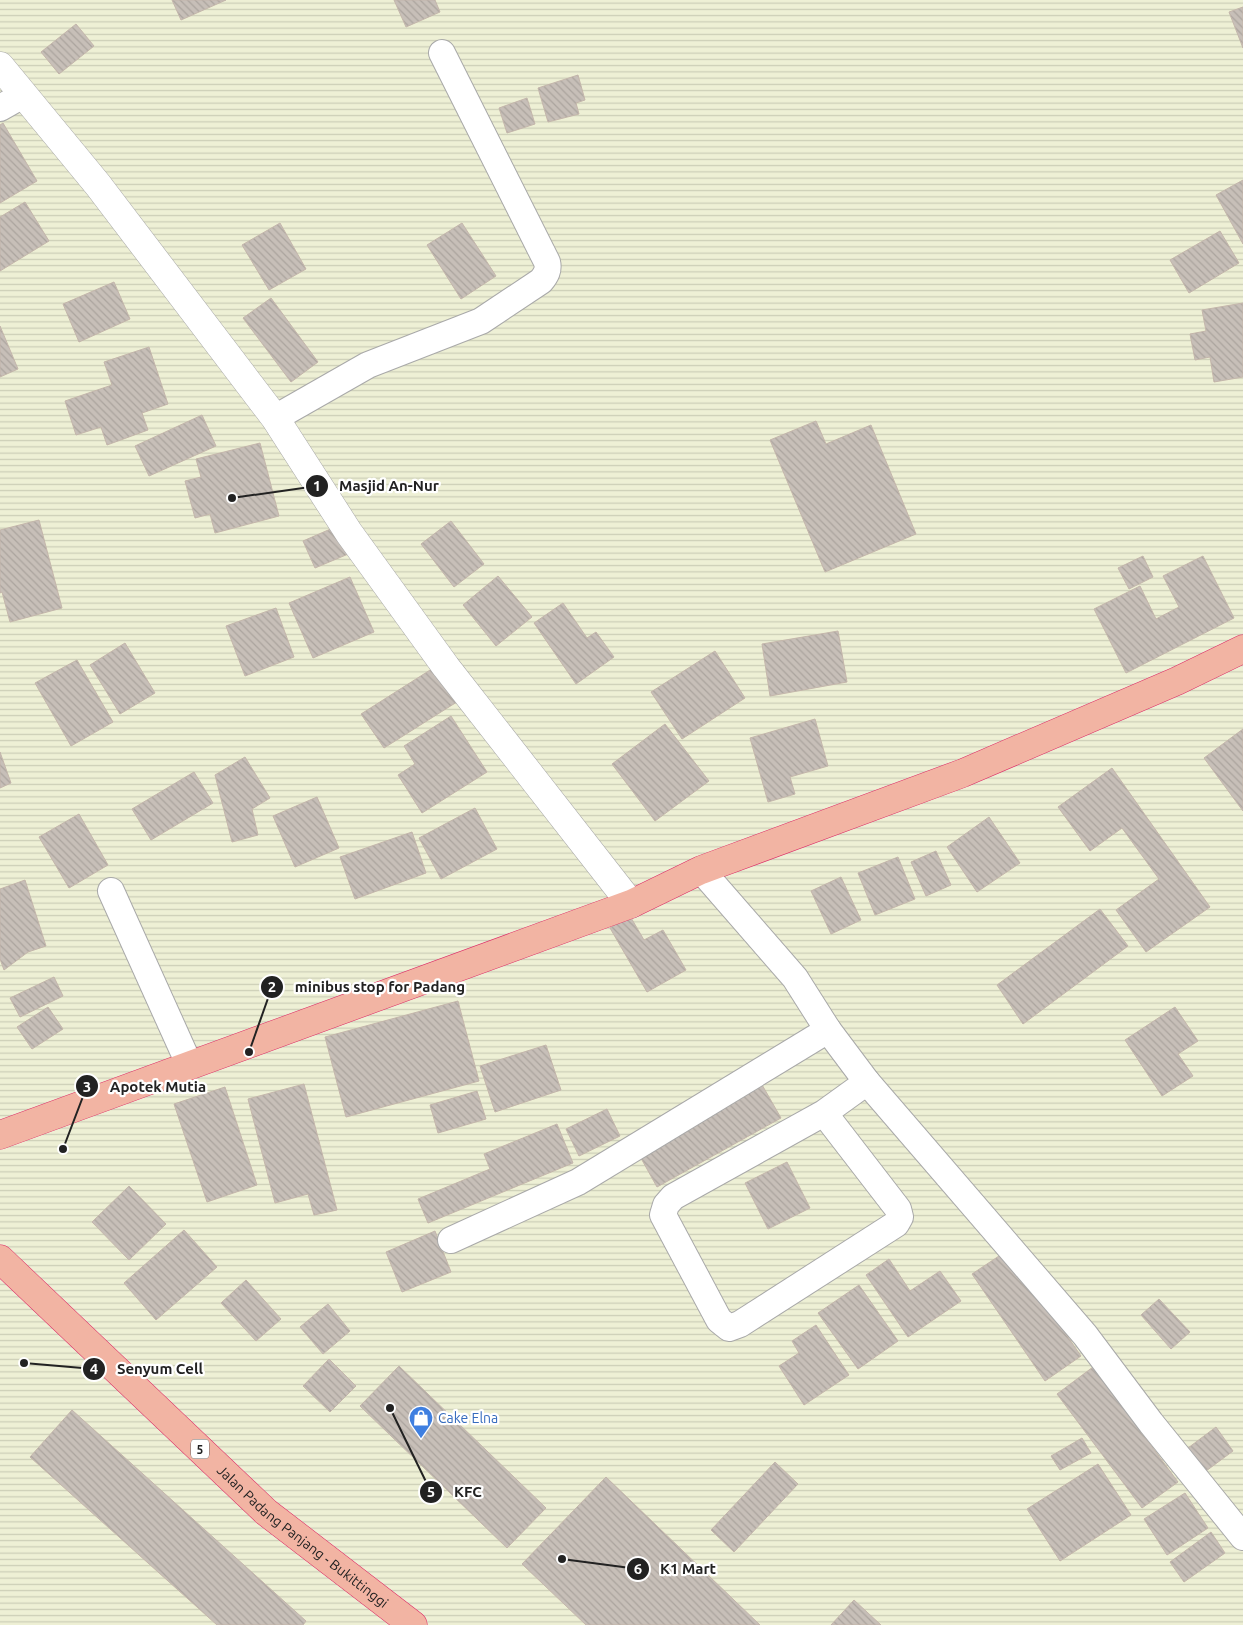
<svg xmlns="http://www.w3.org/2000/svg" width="1243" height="1625" font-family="Ubuntu,sans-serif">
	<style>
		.farmland { fill: url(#farmland-rules) }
		.building { fill: url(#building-back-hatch); stroke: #c4b6ab }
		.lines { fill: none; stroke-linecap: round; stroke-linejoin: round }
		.minor-casing { stroke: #a9a9a9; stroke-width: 28 }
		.tertiary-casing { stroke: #a9a9a9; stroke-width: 29 }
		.trunk-casing { stroke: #dc2a67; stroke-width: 29 }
		.minor { stroke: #fff; stroke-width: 26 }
		.tertiary { stroke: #fff; stroke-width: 28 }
		.trunk { stroke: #f2b4a3; stroke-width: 28 }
		.labels { text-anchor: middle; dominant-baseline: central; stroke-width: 4.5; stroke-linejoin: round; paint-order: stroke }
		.shield { fill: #fff; stroke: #646464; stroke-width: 1 }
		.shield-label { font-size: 12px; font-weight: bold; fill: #222 }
		.shop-label { font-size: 14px; fill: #366cbe; stroke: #fff; text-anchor: start }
		.street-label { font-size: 14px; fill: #222; stroke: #fff }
		.leader { fill: none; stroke: #222; stroke-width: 2 }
		.callout-dot { fill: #222; stroke: #fff; stroke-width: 2 }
		.mark-label { font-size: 15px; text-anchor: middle; font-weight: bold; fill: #fff }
		.callout-label { font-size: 15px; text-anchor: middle; font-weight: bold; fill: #222; stroke: #fff; stroke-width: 4.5; stroke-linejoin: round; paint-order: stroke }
	</style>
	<defs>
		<pattern id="farmland-rules" width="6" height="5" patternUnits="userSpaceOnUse" patternTransform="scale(1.25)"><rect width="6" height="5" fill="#eef0d5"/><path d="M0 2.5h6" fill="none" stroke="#ccceb7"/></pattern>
		<pattern id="building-back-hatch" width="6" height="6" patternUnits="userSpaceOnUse" patternTransform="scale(1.25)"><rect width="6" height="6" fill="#c7bfb8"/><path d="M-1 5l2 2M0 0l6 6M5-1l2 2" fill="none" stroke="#aba49e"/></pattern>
	</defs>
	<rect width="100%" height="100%" fill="#f2efe9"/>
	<rect class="farmland" x="0" y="0" width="1243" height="1625"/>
	<g class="building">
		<path d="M172,0H226L181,20Z"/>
		<path d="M394,0H435L440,12L406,27Z"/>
		<path d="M1243,7V48L1229,12Z"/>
		<path d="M76,24L94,46L59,74L41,52Z"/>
		<path d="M578,75L585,100L576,103L579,114L548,122L538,88Z"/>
		<path d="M527,98L535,124L507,133L499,108Z"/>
		<path d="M3,123L37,181L0,203V125Z"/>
		<path d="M1243,180V244L1216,195Z"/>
		<path d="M25,202L49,241L0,271V217Z"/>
		<path d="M280,223L306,269L269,290L242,245Z"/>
		<path d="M462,223L496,276L461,299L427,245Z"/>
		<path d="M1220,231L1239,263L1189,293L1170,260Z"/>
		<path d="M114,282L130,319L79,342L63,304Z"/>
		<path d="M271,298L318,362L291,382L243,318Z"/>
		<path d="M1243,303V377L1214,382L1210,357L1195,360L1190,334L1206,331L1202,310Z"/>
		<path d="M0,326L18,369L0,377Z"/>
		<path d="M149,347L168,404L142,413L148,430L107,445L101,427L76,435L65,401L112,385L104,362Z"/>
		<path d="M202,415L216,446L149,476L135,446Z"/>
		<path d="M816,421L826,444L871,425L916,534L825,572L770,440Z"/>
		<path d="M260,443L279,516L215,533L210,514L195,518L185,481L201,477L196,459Z"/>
		<path d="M39,520L62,608L10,622L2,592L0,593V530Z"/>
		<path d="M451,521L484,564L454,587L421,544Z"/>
		<path d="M342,524L353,552L315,568L303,541Z"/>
		<path d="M1143,556L1153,577L1129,589L1118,568Z"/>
		<path d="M1203,556L1234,618L1126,673L1094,609L1140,586L1156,619L1179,607L1163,576Z"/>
		<path d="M498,576L532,617L496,646L463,605Z"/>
		<path d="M350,577L374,632L313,658L289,603Z"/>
		<path d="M563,603L587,638L596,632L614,657L576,684L534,623Z"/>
		<path d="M276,608L294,657L245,676L226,626Z"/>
		<path d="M838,631L847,682L770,696L762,644Z"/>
		<path d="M125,643L155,693L120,714L90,665Z"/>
		<path d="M715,651L745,698L682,739L651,692Z"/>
		<path d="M77,660L113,722L71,746L35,683Z"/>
		<path d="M438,665L460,700L384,748L361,714Z"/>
		<path d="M451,716L487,772L422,813L398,775L415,764L404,746Z"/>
		<path d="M815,719L828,766L790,777L795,794L768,802L750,738Z"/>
		<path d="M665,724L709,781L655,821L612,764Z"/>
		<path d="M1243,729V811L1204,758Z"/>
		<path d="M0,752L11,783L0,788Z"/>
		<path d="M245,757L270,798L252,809L258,835L232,842L215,775Z"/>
		<path d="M1112,768L1210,907L1146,952L1116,910L1159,879L1122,828L1090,851L1058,807Z"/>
		<path d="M194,772L213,803L151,840L132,809Z"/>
		<path d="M317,797L339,848L295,867L273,816Z"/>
		<path d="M475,808L497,849L441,879L419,838Z"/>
		<path d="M79,814L108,865L69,888L39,837Z"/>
		<path d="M989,817L1020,863L977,892L947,847Z"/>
		<path d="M412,832L426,873L355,899L340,857Z"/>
		<path d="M936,851L951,885L926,896L911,862Z"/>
		<path d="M898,857L915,899L875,915L858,873Z"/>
		<path d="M841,877L861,920L831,934L811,891Z"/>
		<path d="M25,880L46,946L28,952L4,970L0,959V889Z"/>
		<path d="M1100,909L1128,946L1023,1024L997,985Z"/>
		<path d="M630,916L644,940L663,930L686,970L647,992L610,928Z"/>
		<path d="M54,977L63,996L20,1017L10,998Z"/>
		<path d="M458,1001L479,1081L346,1117L325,1037Z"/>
		<path d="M48,1007L63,1029L32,1049L17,1027Z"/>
		<path d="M1175,1007L1198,1041L1178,1054L1193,1076L1162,1096L1125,1040Z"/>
		<path d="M546,1045L561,1090L495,1112L480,1066Z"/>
		<path d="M761,1083L781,1118L657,1187L637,1151Z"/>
		<path d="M304,1084L337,1210L314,1215L308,1194L275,1203L248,1099Z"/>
		<path d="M225,1087L257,1185L207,1202L174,1104Z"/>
		<path d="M477,1091L486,1119L438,1133L430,1105Z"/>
		<path d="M607,1109L620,1136L579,1156L566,1129Z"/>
		<path d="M557,1124L573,1163L428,1223L418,1199L490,1169L484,1154Z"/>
		<path d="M787,1162L810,1208L768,1229L745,1183Z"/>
		<path d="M129,1186L166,1224L129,1260L92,1222Z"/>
		<path d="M184,1230L217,1267L156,1320L124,1283Z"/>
		<path d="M435,1231L451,1272L402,1292L386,1252Z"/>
		<path d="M1008,1250L1081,1356L1045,1381L972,1274Z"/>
		<path d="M889,1259L910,1291L940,1271L961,1301L908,1337L866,1275Z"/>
		<path d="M246,1280L281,1319L256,1341L221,1303Z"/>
		<path d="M859,1285L898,1341L858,1369L818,1313Z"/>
		<path d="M1159,1299L1190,1332L1171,1349L1141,1315Z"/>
		<path d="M328,1304L350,1331L323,1354L300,1327Z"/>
		<path d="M816,1325L849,1375L804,1405L779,1366L799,1353L792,1341Z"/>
		<path d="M329,1359L356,1386L330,1412L303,1386Z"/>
		<path d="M399,1366L546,1508L507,1548L360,1406Z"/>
		<path d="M1093,1367L1178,1482L1142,1508L1057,1394Z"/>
		<path d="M72,1410L306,1621L303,1625H217L30,1457Z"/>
		<path d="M1216,1427L1233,1451L1202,1474L1184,1451Z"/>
		<path d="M1082,1438L1091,1453L1060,1470L1051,1456Z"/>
		<path d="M775,1462L798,1484L734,1552L711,1530Z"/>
		<path d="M1098,1464L1131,1515L1060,1561L1027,1509Z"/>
		<path d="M606,1477L760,1625H586L522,1564Z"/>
		<path d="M1185,1493L1208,1528L1167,1555L1144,1519Z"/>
		<path d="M1211,1532L1225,1553L1184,1582L1170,1562Z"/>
		<path d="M854,1600L881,1625H831Z"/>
	</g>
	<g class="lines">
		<defs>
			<g id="minor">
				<path d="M0,108L23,95"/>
				<path d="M275,418L368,365L481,321L541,281C546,275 549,270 547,262L442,53"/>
				<path d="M701,870L795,978L828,1030L867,1082L1085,1335L1151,1423L1243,1537"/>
				<path d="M111,891L189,1064"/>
				<path d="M824,1113L898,1209L900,1217L896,1224L740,1324L729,1328L719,1320L663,1215L666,1205L673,1197L824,1113L867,1082"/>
				<path d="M451,1240L578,1182L828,1030"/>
			</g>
			<path id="tertiary" d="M0,66L98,185L275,418L349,533L446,667L631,904"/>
			<g id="trunk">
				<path d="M0,1135L631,904L701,870L963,773L1177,681L1243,649"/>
				<path id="s1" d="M0,1259L266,1512L413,1625"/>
			</g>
		</defs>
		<use href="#minor" class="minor-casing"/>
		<use href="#tertiary" class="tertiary-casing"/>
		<use href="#trunk" class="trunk-casing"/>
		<use href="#minor" class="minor"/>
		<use href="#tertiary" class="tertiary"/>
		<use href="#trunk" class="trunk"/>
	</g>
	<defs>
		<symbol id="shop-pin" viewBox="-11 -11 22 30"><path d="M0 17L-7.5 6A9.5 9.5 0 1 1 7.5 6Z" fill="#3f7fe0" stroke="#fff"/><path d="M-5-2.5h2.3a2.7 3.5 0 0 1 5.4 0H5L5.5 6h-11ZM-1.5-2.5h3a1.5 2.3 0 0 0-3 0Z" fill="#fff"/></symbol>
	</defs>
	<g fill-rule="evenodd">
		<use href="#shop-pin" x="407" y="1404" width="28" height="38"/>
	</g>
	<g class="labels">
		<rect class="shield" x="191" y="1439.5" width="18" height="19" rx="4"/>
		<g class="shield-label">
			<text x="200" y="1449">5</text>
		</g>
		<g class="shop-label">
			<text x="438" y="1418">Cake Elna</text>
		</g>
		<g class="street-label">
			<text stroke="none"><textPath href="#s1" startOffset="411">Jalan Padang Panjang - Bukittinggi</textPath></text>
		</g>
	</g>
	<path class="leader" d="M232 498L317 486M249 1052L272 987M63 1149L87 1086M24 1363L94 1369M390 1408L431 1492M562 1559L638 1569"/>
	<g class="callout-dot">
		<circle cx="232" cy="498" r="5"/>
		<circle cx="249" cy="1052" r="5"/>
		<circle cx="63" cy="1149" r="5"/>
		<circle cx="24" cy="1363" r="5"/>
		<circle cx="390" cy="1408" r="5"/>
		<circle cx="562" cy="1559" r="5"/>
		<circle cx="317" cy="486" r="12"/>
		<circle cx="272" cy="987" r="12"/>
		<circle cx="87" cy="1086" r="12"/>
		<circle cx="94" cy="1369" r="12"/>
		<circle cx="431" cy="1492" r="12"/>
		<circle cx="638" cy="1569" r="12"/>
	</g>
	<g class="mark-label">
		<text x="317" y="491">1</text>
		<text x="272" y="992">2</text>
		<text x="87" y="1092">3</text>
		<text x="94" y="1374">4</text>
		<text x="431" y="1497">5</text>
		<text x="638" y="1574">6</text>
	</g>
	<g class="callout-label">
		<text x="389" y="491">Masjid An-Nur</text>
		<text x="380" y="992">minibus stop for Padang</text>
		<text x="158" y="1092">Apotek Mutia</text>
		<text x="160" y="1374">Senyum Cell</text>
		<text x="468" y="1497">KFC</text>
		<text x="688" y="1574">K1 Mart</text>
	</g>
</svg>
